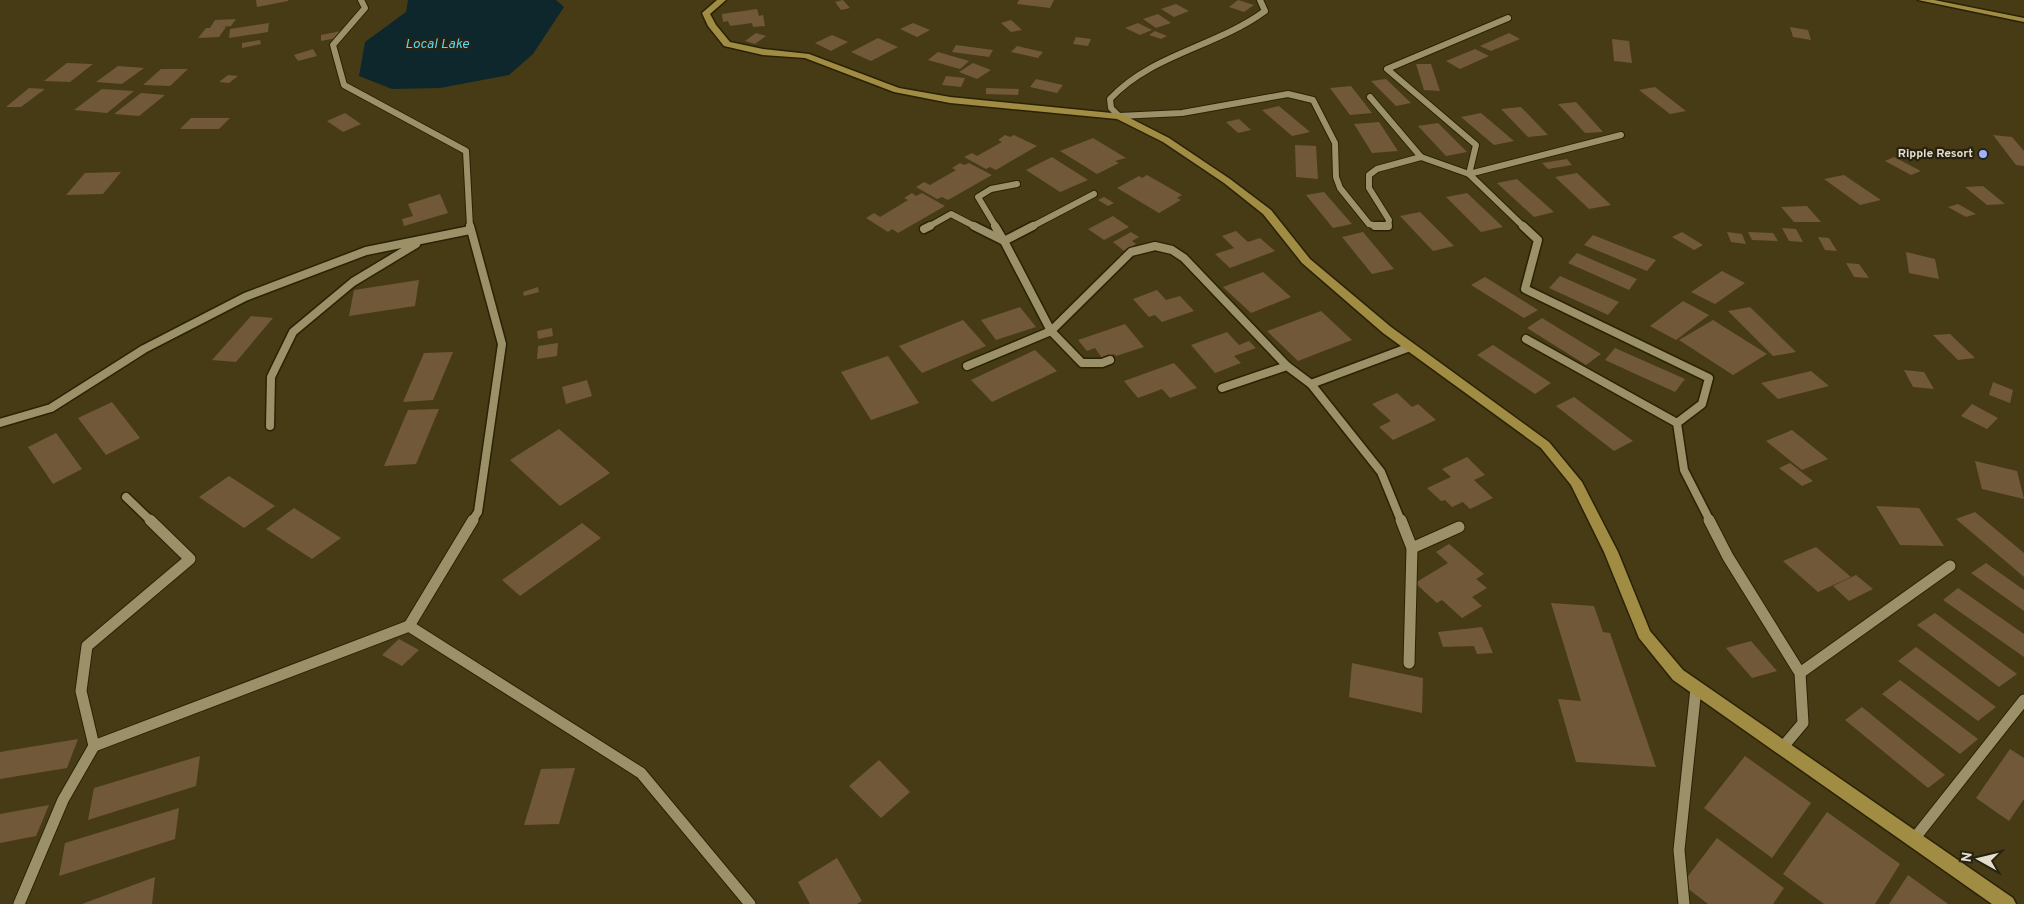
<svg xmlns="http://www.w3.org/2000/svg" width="2024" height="904" font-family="Overpass,sans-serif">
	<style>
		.water { fill: #0e272d }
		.building { fill: #715838 }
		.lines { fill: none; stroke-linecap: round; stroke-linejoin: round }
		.minor-far2-casing { stroke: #2a2205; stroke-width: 8 }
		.minor-far1-casing { stroke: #2a2205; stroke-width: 11 }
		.minor-casing { stroke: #2a2205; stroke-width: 13 }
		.major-casing { stroke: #2a2205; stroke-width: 3 }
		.minor-far2 { stroke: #9c9068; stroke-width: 6 }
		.minor-far1 { stroke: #9c9068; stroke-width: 8 }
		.minor { stroke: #9c9068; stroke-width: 11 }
		.major { fill: #a18c43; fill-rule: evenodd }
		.poi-dot { fill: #a0b3fd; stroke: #272212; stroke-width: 2 }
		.labels { text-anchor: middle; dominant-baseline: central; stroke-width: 4.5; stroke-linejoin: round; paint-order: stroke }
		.far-poi-label { font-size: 12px; font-weight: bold; fill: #e5deca; stroke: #272212; text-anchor: end }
		.far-water-label { font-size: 14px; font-style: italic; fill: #57d8f1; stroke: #272212 }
	</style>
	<rect width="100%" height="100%" fill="#463b15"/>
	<path class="water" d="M408,0H556L564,7L533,54L509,75L440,88L392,89L359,76L365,42L406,12Z"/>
	<g class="building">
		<path d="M256,0H288V1L257,7Z"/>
		<path d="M843,0L850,8L841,10L835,2Z"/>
		<path d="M1019,0H1054L1050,8L1017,4Z"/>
		<path d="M1238,0L1254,5L1244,12L1229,7Z"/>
		<path d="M1176,4L1189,11L1174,17L1161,9Z"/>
		<path d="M757,9L759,16L763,15L765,26L753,27L752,23L730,26L728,21L723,22L722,14Z"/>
		<path d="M1158,14L1171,23L1156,28L1143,19Z"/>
		<path d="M236,19L231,26L221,27H226L219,37L198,38L206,28H210L215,20Z"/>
		<path d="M1011,20L1022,30L1011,32L1001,23Z"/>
		<path d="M269,23L268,32L229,38L230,29Z"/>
		<path d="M913,23L930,30L917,37L900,29Z"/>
		<path d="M1138,23L1152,30L1140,35L1125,28Z"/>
		<path d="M1790,27L1808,30L1811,40L1793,37Z"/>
		<path d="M341,31L342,37L321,41V35Z"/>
		<path d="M1155,31L1167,36L1161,39L1149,35Z"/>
		<path d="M756,33L766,36L755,44L745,41Z"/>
		<path d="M1509,33L1520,39L1491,51L1480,46Z"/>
		<path d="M832,35L848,42L831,51L815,43Z"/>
		<path d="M1076,37L1091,39L1088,46L1073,44Z"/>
		<path d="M878,38L898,47L871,61L851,52Z"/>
		<path d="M1612,39L1629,41L1632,63L1614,61Z"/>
		<path d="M260,40L261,44L242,48V43Z"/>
		<path d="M956,45L993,50L989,57L952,52Z"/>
		<path d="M1017,46L1043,52L1038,58L1011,52Z"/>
		<path d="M313,49L317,56L298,61L294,55Z"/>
		<path d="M1475,49L1489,56L1460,69L1446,61Z"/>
		<path d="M938,52L969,61L960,69L928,60Z"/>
		<path d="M67,63L93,64L70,82L44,81Z"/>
		<path d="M973,63L991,70L977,79L959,72Z"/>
		<path d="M1416,64H1431L1440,91L1424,90Z"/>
		<path d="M118,66L144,68L122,84L96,82Z"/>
		<path d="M161,69H188L170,86L143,85Z"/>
		<path d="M228,75L238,76L229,83L219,82Z"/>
		<path d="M946,76L965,78L961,87L942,85Z"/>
		<path d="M1036,79L1063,85L1057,93L1030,87Z"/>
		<path d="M1386,79L1411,103L1396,106L1371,81Z"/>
		<path d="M1351,86L1372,113L1350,115L1330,88Z"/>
		<path d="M1655,87L1686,111L1670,114L1639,90Z"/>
		<path d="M29,88L45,89L21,107H6Z"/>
		<path d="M986,88L1019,89L1018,95L986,94Z"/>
		<path d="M102,89L134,91L107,113L74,110Z"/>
		<path d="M141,93L165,95L139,116L114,114Z"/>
		<path d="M1576,102L1603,132L1585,133L1558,104Z"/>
		<path d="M1279,106L1310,132L1292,136L1262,110Z"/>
		<path d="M1521,107L1548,135L1528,137L1501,109Z"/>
		<path d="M345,113L361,124L343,132L327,121Z"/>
		<path d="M1481,113L1514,141L1494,145L1461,117Z"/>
		<path d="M191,118H230L219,129H180Z"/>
		<path d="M1239,119L1251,130L1238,133L1226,122Z"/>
		<path d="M1379,122L1398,151L1372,153L1354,124Z"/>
		<path d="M1438,123L1467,152L1446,156L1418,126Z"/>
		<path d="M1005,135L1010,137L1014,135L1037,146L996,170L990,167L986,169L964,157L972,153L977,156L1002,142L998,140Z"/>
		<path d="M1993,135L2012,137L2024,151V166L2016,165Z"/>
		<path d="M1093,138L1126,158L1115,161L1119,163L1097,174L1060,151Z"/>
		<path d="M1295,145L1316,146L1318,179L1296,177Z"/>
		<path d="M1052,157L1088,180L1060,192L1026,170Z"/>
		<path d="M1894,157L1921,171L1911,175L1885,161Z"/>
		<path d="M1567,159L1572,165L1548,169L1542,163Z"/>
		<path d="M960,163L964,165L969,163L992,175L948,200L942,197L937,199L916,187L924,182L930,185L956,170L952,168Z"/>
		<path d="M121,172L103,194L66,195L85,173Z"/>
		<path d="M1577,173L1611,205L1589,209L1555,177Z"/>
		<path d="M1147,175L1182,195L1177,198L1181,200L1159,213L1117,188L1139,176L1142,178Z"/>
		<path d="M1844,175L1881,200L1860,205L1824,179Z"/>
		<path d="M1517,179L1554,212L1534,217L1497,183Z"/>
		<path d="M1983,186L2005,204L1987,205L1965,187Z"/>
		<path d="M1324,192L1352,224L1333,228L1306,195Z"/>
		<path d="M912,193L916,196L922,193L945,206L898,233L892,229L888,232L866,218L874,213L880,217L908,200L904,198Z"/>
		<path d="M1467,193L1503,227L1481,232L1446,197Z"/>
		<path d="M440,194L448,213L404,226L402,219L413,216L408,204Z"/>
		<path d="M1104,197L1114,203L1108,206L1098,200Z"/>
		<path d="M1958,204L1976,214L1966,217L1948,207Z"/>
		<path d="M1807,206L1821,222H1794L1781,207Z"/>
		<path d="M1420,212L1454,246L1433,251L1400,216Z"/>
		<path d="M1113,216L1129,227L1104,240L1088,229Z"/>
		<path d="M1782,228L1796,229L1803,242L1789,241Z"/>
		<path d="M1236,231L1248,242L1260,238L1275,251L1230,268L1215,254L1234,248L1222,236Z"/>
		<path d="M1131,232L1139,237L1132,241L1136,244L1124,251L1113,242Z"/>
		<path d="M1363,232L1394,269L1372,274L1342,237Z"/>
		<path d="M1682,232L1703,245L1694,250L1672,237Z"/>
		<path d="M1727,232L1742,234L1746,244L1731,242Z"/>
		<path d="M1748,232L1773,233L1778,241L1752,240Z"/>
		<path d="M1593,235L1656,260L1647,271L1584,245Z"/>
		<path d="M1818,237L1829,238L1837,251L1825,250Z"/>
		<path d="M1906,252L1935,259L1939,279L1909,273Z"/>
		<path d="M1577,253L1637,279L1629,290L1568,263Z"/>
		<path d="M1846,263L1859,264L1869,278L1854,277Z"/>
		<path d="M1722,271L1745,283L1715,304L1691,292Z"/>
		<path d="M1263,272L1291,297L1251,313L1223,287Z"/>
		<path d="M1560,276L1619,302L1608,315L1549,288Z"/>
		<path d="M1485,277L1538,310L1524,318L1471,285Z"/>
		<path d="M419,280L415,306L349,316L354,290Z"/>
		<path d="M538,287L539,292L524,296L523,292Z"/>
		<path d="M1157,290L1166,300L1180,296L1194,311L1162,322L1155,315L1149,317L1133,299Z"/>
		<path d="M1683,301L1709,315L1676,340L1650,326Z"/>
		<path d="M1020,307L1036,327L996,340L981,320Z"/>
		<path d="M1750,307L1796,352L1773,356L1728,311Z"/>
		<path d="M1321,311L1352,340L1298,361L1267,331Z"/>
		<path d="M251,316L273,318L236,362L212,360Z"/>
		<path d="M1542,318L1601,354L1586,365L1527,328Z"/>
		<path d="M963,320L986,346L922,373L899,346Z"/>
		<path d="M1713,320L1767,354L1733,375L1679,340Z"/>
		<path d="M1125,324L1144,347L1116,356L1114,354L1102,358L1095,348L1087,351L1078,340Z"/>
		<path d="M552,328L553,336L538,339L537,331Z"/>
		<path d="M1227,332L1239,345L1249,341L1256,348L1234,356L1241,363L1215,373L1191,345Z"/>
		<path d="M1950,334L1975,358L1958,360L1933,335Z"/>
		<path d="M558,343L557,356L537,359L538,346Z"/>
		<path d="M1493,345L1551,383L1535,394L1477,355Z"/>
		<path d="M1615,348L1685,379L1675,392L1605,360Z"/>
		<path d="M1035,350L1057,371L992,402L971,380Z"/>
		<path d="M453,352L433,400L403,402L424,353Z"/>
		<path d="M888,356L919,403L871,420L841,372Z"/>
		<path d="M1174,363L1197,388L1170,398L1162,389L1138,398L1124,381Z"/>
		<path d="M1904,370L1924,372L1934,389L1913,387Z"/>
		<path d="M1811,371L1829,386L1778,399L1761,383Z"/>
		<path d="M587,380L592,396L566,404L562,387Z"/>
		<path d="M1993,382L2013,390L2010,403L1989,395Z"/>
		<path d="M1397,393L1412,407L1418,404L1436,420L1393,440L1379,427L1391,421L1372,404Z"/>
		<path d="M1574,397L1633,441L1614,451L1556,406Z"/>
		<path d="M112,402L140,438L106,455L78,418Z"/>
		<path d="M1972,404L1998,418L1987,429L1961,416Z"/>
		<path d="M439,409L416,464L384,466L408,410Z"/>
		<path d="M559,429L610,473L560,506L510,460Z"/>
		<path d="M1792,430L1828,459L1802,470L1766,441Z"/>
		<path d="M56,433L82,469L53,484L28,447Z"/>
		<path d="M1467,457L1485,475L1474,480L1493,498L1470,509L1463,502L1452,507L1445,500L1441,501L1427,488L1451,477L1442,469Z"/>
		<path d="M1975,461L2017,471L2024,499L1982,489Z"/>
		<path d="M1790,463L1813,481L1802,486L1779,468Z"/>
		<path d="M229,476L275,506L244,528L199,497Z"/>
		<path d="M1876,506L1919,508L1944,546L1900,545Z"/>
		<path d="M294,508L341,538L312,559L266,529Z"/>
		<path d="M1975,512L2024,553V577L1956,519Z"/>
		<path d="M582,523L601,538L520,596L502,580Z"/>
		<path d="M1449,544L1484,574L1476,579L1487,588L1472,597L1482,606L1462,618L1442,600L1437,603L1415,583L1448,563L1436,552Z"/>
		<path d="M1816,547L1851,577L1818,592L1783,561Z"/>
		<path d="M1986,563L2024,590V611L1971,573Z"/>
		<path d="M1856,575L1873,589L1849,601L1833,586Z"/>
		<path d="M1958,588L2024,634V657L1943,600Z"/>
		<path d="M1551,603L1594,606L1603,632L1610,633L1656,767L1576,762L1558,699L1581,701Z"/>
		<path d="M1935,613L2017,674L1999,687L1917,625Z"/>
		<path d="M1482,627L1493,653L1477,654L1474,646L1443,647L1438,632Z"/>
		<path d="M399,639L419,650L402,666L382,655Z"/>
		<path d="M1751,641L1777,671L1752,678L1726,648Z"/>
		<path d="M1916,647L1996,707L1978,721L1898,661Z"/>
		<path d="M1352,663L1423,678L1422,713L1349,697Z"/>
		<path d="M1900,680L1978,739L1960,754L1882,694Z"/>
		<path d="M1862,707L1945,775L1928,788L1845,720Z"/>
		<path d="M78,739L67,768L0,779V752Z"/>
		<path d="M2010,749L2024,758V799L2009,821L1976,798Z"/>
		<path d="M200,756L196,786L88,820L94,788Z"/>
		<path d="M1745,756L1811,803L1772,858L1704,808Z"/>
		<path d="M879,760L910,792L881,818L849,786Z"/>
		<path d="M575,768L559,824L524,825L541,769Z"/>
		<path d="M49,805L36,836L0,843V814Z"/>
		<path d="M179,808L175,839L59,876L65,843Z"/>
		<path d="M1827,812L1900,864L1875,904H1824L1783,874Z"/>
		<path d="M1717,838L1784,888L1773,904H1708L1682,884Z"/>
		<path d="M837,858L862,901L857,904H810L798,882Z"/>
		<path d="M1908,875L1948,904H1889Z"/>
		<path d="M155,877L152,904H82Z"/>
	</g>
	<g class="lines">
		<defs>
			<g id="minor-far2">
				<path d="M361,0L365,8L333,45L344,85L466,151L470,227"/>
				<path d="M1260,0L1265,11C1216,47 1152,54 1110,99L1111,108L1119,116L1182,113L1288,94L1313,100L1335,143L1336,177L1340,188L1369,224L1380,227"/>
				<path d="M1508,18L1387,69L1476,145L1469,174L1524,227"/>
				<path d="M1370,97L1421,157L1469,174L1621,135"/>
				<path d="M928,227L951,214L976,227"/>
				<path d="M996,227L978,197L991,189L1017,184"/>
				<path d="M1031,227L1094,194"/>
				<path d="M1381,227L1388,226L1389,220L1369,188V175L1377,169L1421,157"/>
			</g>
			<g id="minor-far1">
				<path d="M470,226L502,344L478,512L472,521"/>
				<path d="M974,226L1004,241L995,226"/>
				<path d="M1375,226H1388"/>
				<path d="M1523,226L1538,240L1525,289L1709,378L1702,404L1677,423L1684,470L1710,521"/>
				<path d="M924,229L930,226"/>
				<path d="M1526,339L1677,423"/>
				<path d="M1110,360L1102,363H1082L1051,331L1131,252L1155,246L1172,250L1184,258L1287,366"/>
				<path d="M967,366L1051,331L1004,241L1033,226"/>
				<path d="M1311,384L1381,472L1401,521"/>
				<path d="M1222,388L1287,366L1311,384L1410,347"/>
				<path d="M0,423L51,408L144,349L245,297L366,251L470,230"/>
				<path d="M270,426L271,377L293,332L353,282L416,244"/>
				<path d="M126,497L151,521"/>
			</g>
			<g id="minor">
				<path d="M150,520L190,559L87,646L81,691L94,746L409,626"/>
				<path d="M473,520L409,626L641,773L750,904"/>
				<path d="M1401,520L1412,548L1409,663"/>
				<path d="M1709,520L1728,557L1800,673L1803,723L1782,748"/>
				<path d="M1412,548L1459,527"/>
				<path d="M1800,673L1950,566"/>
				<path d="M1914,839L2024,700"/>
				<path d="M19,904L63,800L94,746"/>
				<path d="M1684,904L1679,850L1696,688"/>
			</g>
			<g id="major">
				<path d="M717,0H726L710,14L716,25L730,42L763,49L809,54L899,88L950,97L1122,114L1169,138L1230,179L1271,210L1310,259L1391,327L1549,442L1582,482L1618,552L1650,631L1683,670L2013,898L2016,904H1992L1673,680L1639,638L1604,552L1571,485L1541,448L1383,333L1302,263L1263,214L1224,183L1163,142L1117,119L950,103L894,92L805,58L763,55L724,46L708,26L702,13Z"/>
				<path d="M1918,0H1934L2024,18V22Z"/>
			</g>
		</defs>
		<use href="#minor-far2" class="minor-far2-casing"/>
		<use href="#minor-far1" class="minor-far1-casing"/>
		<use href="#minor" class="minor-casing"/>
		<use href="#major" class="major-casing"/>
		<use href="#minor-far2" class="minor-far2"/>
		<use href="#minor-far1" class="minor-far1"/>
		<use href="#minor" class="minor"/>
		<use href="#major" class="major"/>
	</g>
	<circle class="poi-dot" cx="1983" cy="154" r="5"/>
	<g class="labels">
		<g class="far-poi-label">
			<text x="1973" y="154">Ripple Resort</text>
		</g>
		<g class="far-water-label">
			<text x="437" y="44">Local Lake</text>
		</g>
	</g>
	<g transform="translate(1979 859) rotate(278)" stroke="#272212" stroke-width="4" paint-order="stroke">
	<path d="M0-4L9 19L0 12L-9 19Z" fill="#e5deca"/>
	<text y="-8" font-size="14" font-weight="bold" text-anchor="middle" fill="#e5deca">N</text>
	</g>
</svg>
